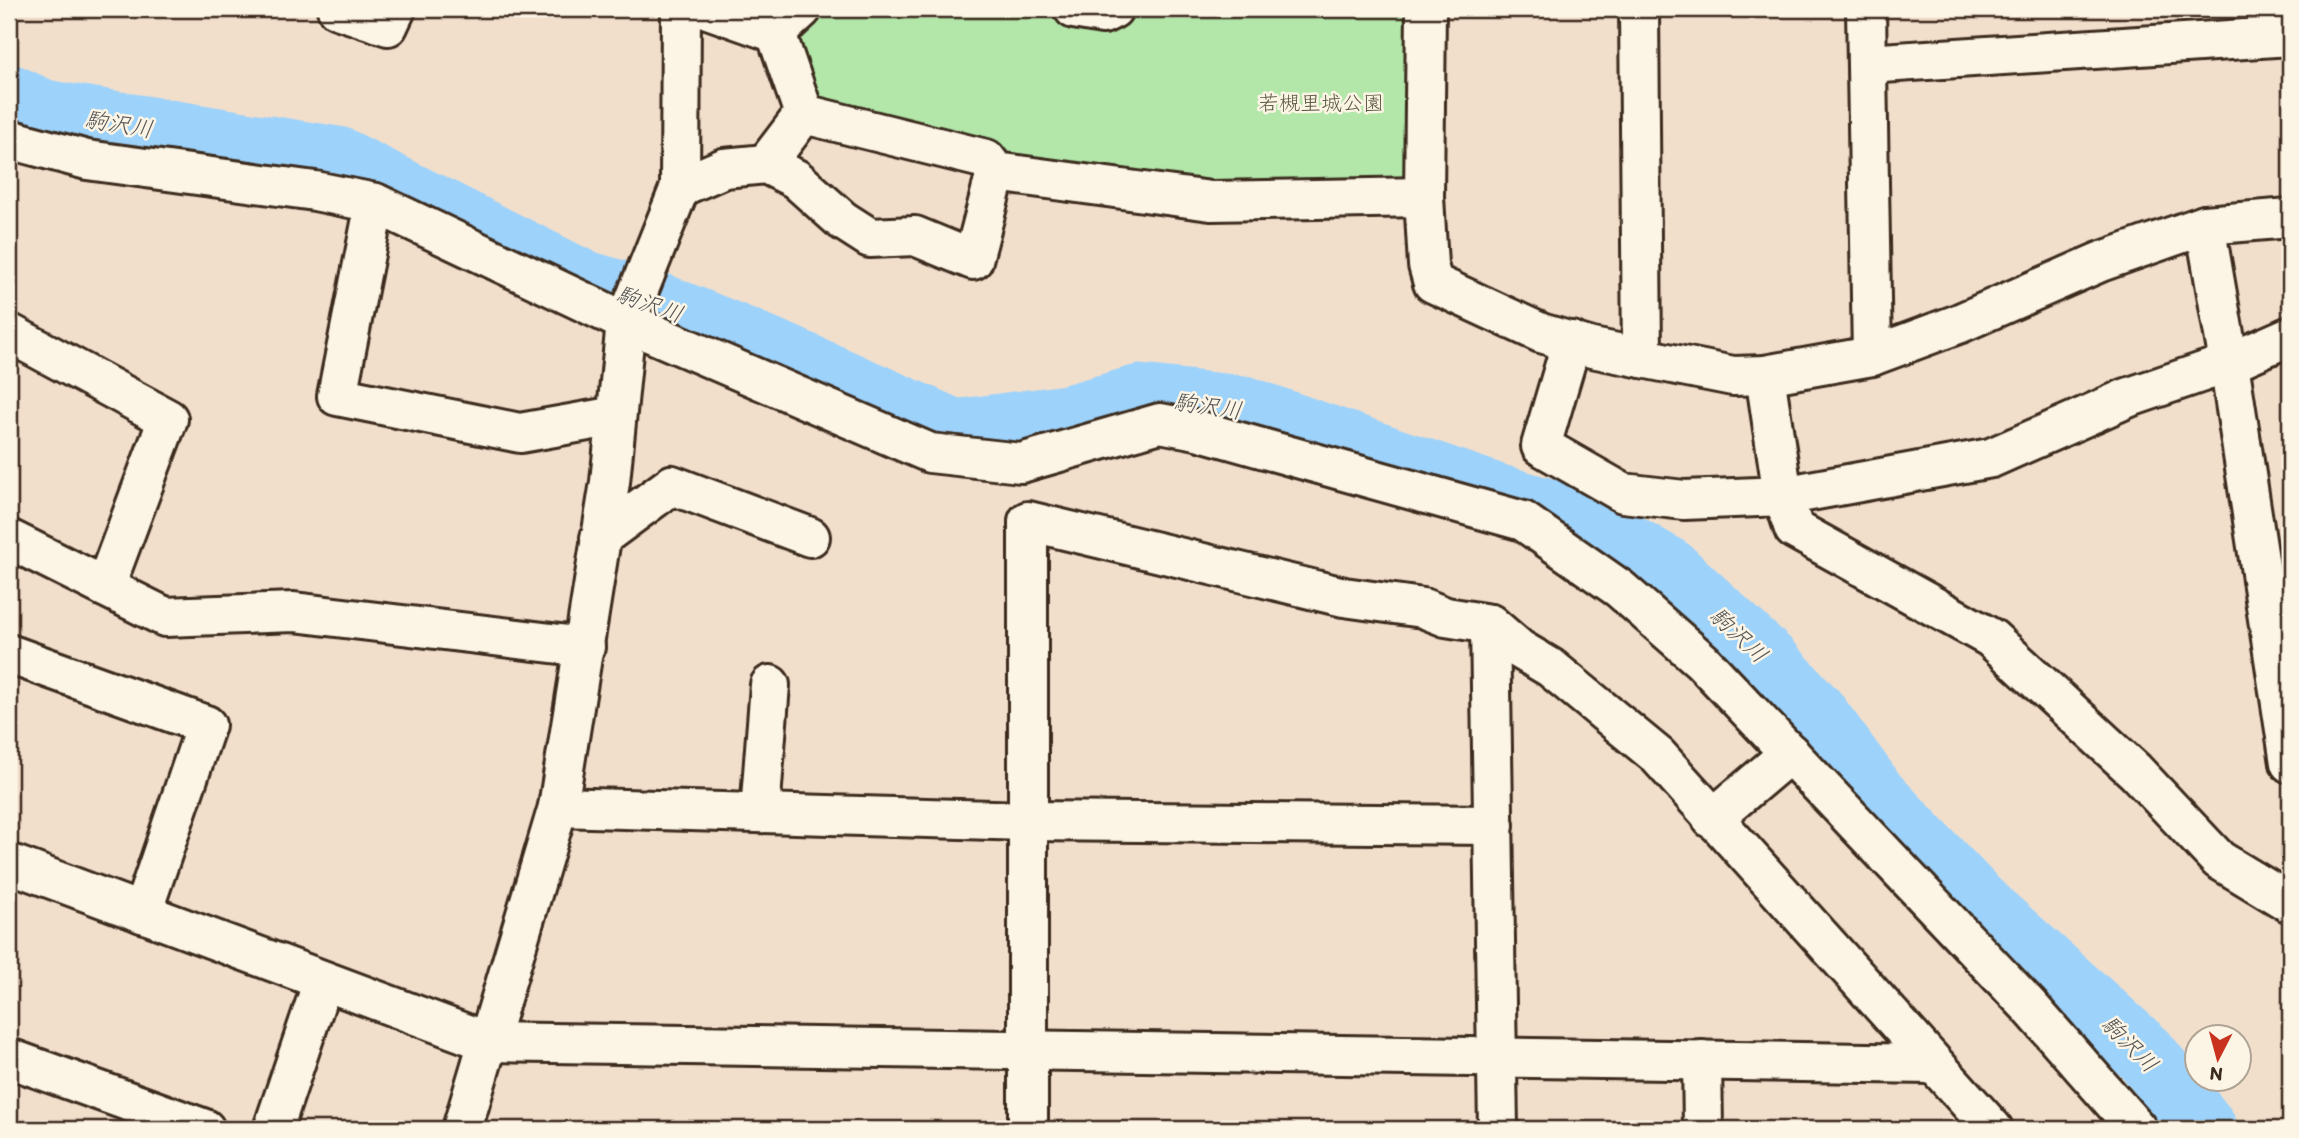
<svg xmlns="http://www.w3.org/2000/svg" width="2299" height="1138" font-family="Itim,'Klee One',sans-serif">
	<style>
		.green { fill: #b2e7a9; stroke: #768864; stroke-width: 2 }
		.lines { fill: none; stroke-linecap: round; stroke-linejoin: round }
		.river { stroke: #9dd2fb; stroke-width: 65 }
		.minor-casing { stroke: #3b2a1e; stroke-width: 44 }
		.minor { stroke: #fcf5e5; stroke-width: 38 }
		.labels { text-anchor: middle; dominant-baseline: central; stroke-width: 5; stroke-linejoin: round; paint-order: stroke }
		.park-label { font-size: 21px; fill: #595941; stroke: #fcf5e5 }
		.water-label { font-size: 23px; font-style: italic; fill: #545455; stroke: #fcf5e5 }
	</style>
	<rect width="100%" height="100%" fill="#f2dfcb"/>
	<filter id="ink" filterUnits="userSpaceOnUse"><feTurbulence type="fractalNoise" baseFrequency=".0143" numOctaves="2"/><feDisplacementMap in="SourceGraphic" scale="14" xChannelSelector="R" yChannelSelector="G"/><feConvolveMatrix kernelMatrix="1 2 1 2 8 2 1 2 1" color-interpolation-filters="sRGB"/></filter>
	<g filter="url(#ink)">
		<path class="green" d="M815,9H1028L1119,26L1128,9H1422L1424,177L1208,196L804,114L786,47Z"/>
		<g class="lines">
			<path class="river" d="M9,96L44,112L338,159L582,282L654,303L775,352L955,432L1068,417L1140,397L1243,408L1496,496L1587,522L1669,570L1767,661L1815,713L1876,797L1979,905L2145,1054L2205,1129"/>
			<defs>
				<g id="minor">
					<path d="M337,9L388,26L396,9"/>
					<path d="M708,9L776,33L802,9"/>
					<path d="M1074,9L1103,14L1113,9"/>
					<path d="M1426,9L1424,197L1428,265L1433,283L1541,333L1592,348L1733,376L1765,375L1872,356L1958,324L2100,262L2205,225L2290,218"/>
					<path d="M1639,9L1642,358"/>
					<path d="M1866,9L1872,356"/>
					<path d="M776,33L804,114"/>
					<path d="M1867,64L2290,36"/>
					<path d="M9,139L87,160L315,191L375,203"/>
					<path d="M766,164L804,114L986,159L996,172L1211,201L1424,197"/>
					<path d="M680,187L724,168L766,164L796,179L842,220L870,238L915,236L973,260L996,172"/>
					<path d="M2205,225L2229,363L2290,763"/>
					<path d="M9,333L168,419L105,587"/>
					<path d="M1572,341L1541,446L1623,493L1684,500L1783,496L1794,529L1991,638L2135,771L2219,860L2290,903"/>
					<path d="M1765,375L1783,496L1991,458L2127,398L2229,363L2290,336"/>
					<path d="M616,416L520,433L337,396L375,203L626,322L930,453L1021,463L1160,423L1197,430L1523,521L1620,589L1702,661L2030,1007L2137,1129"/>
					<path d="M600,538L672,485L810,537"/>
					<path d="M9,539L165,617L294,612L585,647"/>
					<path d="M1490,624L1498,1129"/>
					<path d="M9,654L206,725L142,913"/>
					<path d="M558,807L1027,821L1494,825"/>
					<path d="M760,812L770,685"/>
					<path d="M1712,819L1790,753"/>
					<path d="M9,863L488,1042L1932,1064"/>
					<path d="M9,1058L205,1129"/>
					<path d="M1702,1060L1703,1129"/>
					<path d="M273,1129L323,981"/>
					<path d="M462,1129L558,807L610,482L626,322L680,187L681,9"/>
					<path d="M1028,1129V521L1344,597L1423,608L1446,617L1490,624L1519,649L1551,668L1658,756L1993,1129"/>
				</g>
			</defs>
			<use href="#minor" class="minor-casing"/>
			<use href="#minor" class="minor"/>
		</g>
	</g>
	<g class="labels">
		<g class="park-label">
			<text x="1321" y="102">若槻里城公園</text>
		</g>
		<g class="water-label">
			<text transform="translate(119 124) rotate(9)">駒沢川</text>
			<text transform="translate(650 304) rotate(19)">駒沢川</text>
			<text transform="translate(1208 406) rotate(8)">駒沢川</text>
			<text transform="translate(1739 635) rotate(43)">駒沢川</text>
			<text transform="translate(2130 1044) rotate(45)">駒沢川</text>
		</g>
	</g>
	<rect width="2299" height="1138" fill="none" stroke="#fcf5e5" stroke-width="35"/>
	<rect x="18" y="18" width="2264" height="1103" fill="none" stroke="#3b2a1e" stroke-width="2.5" filter="url(#ink)"/>
	<g transform="translate(2218 1058) rotate(186)"><circle r="33" fill="#fcf5e5" stroke="#afa495" stroke-width="2"/>
	<path d="M0-5L12 26L0 18L-12 26Z" fill="#c8321e"/>
	<text y="-10" font-size="19" font-weight="bold" text-anchor="middle" fill="#3b2a1e">N</text>
	</g>
</svg>
